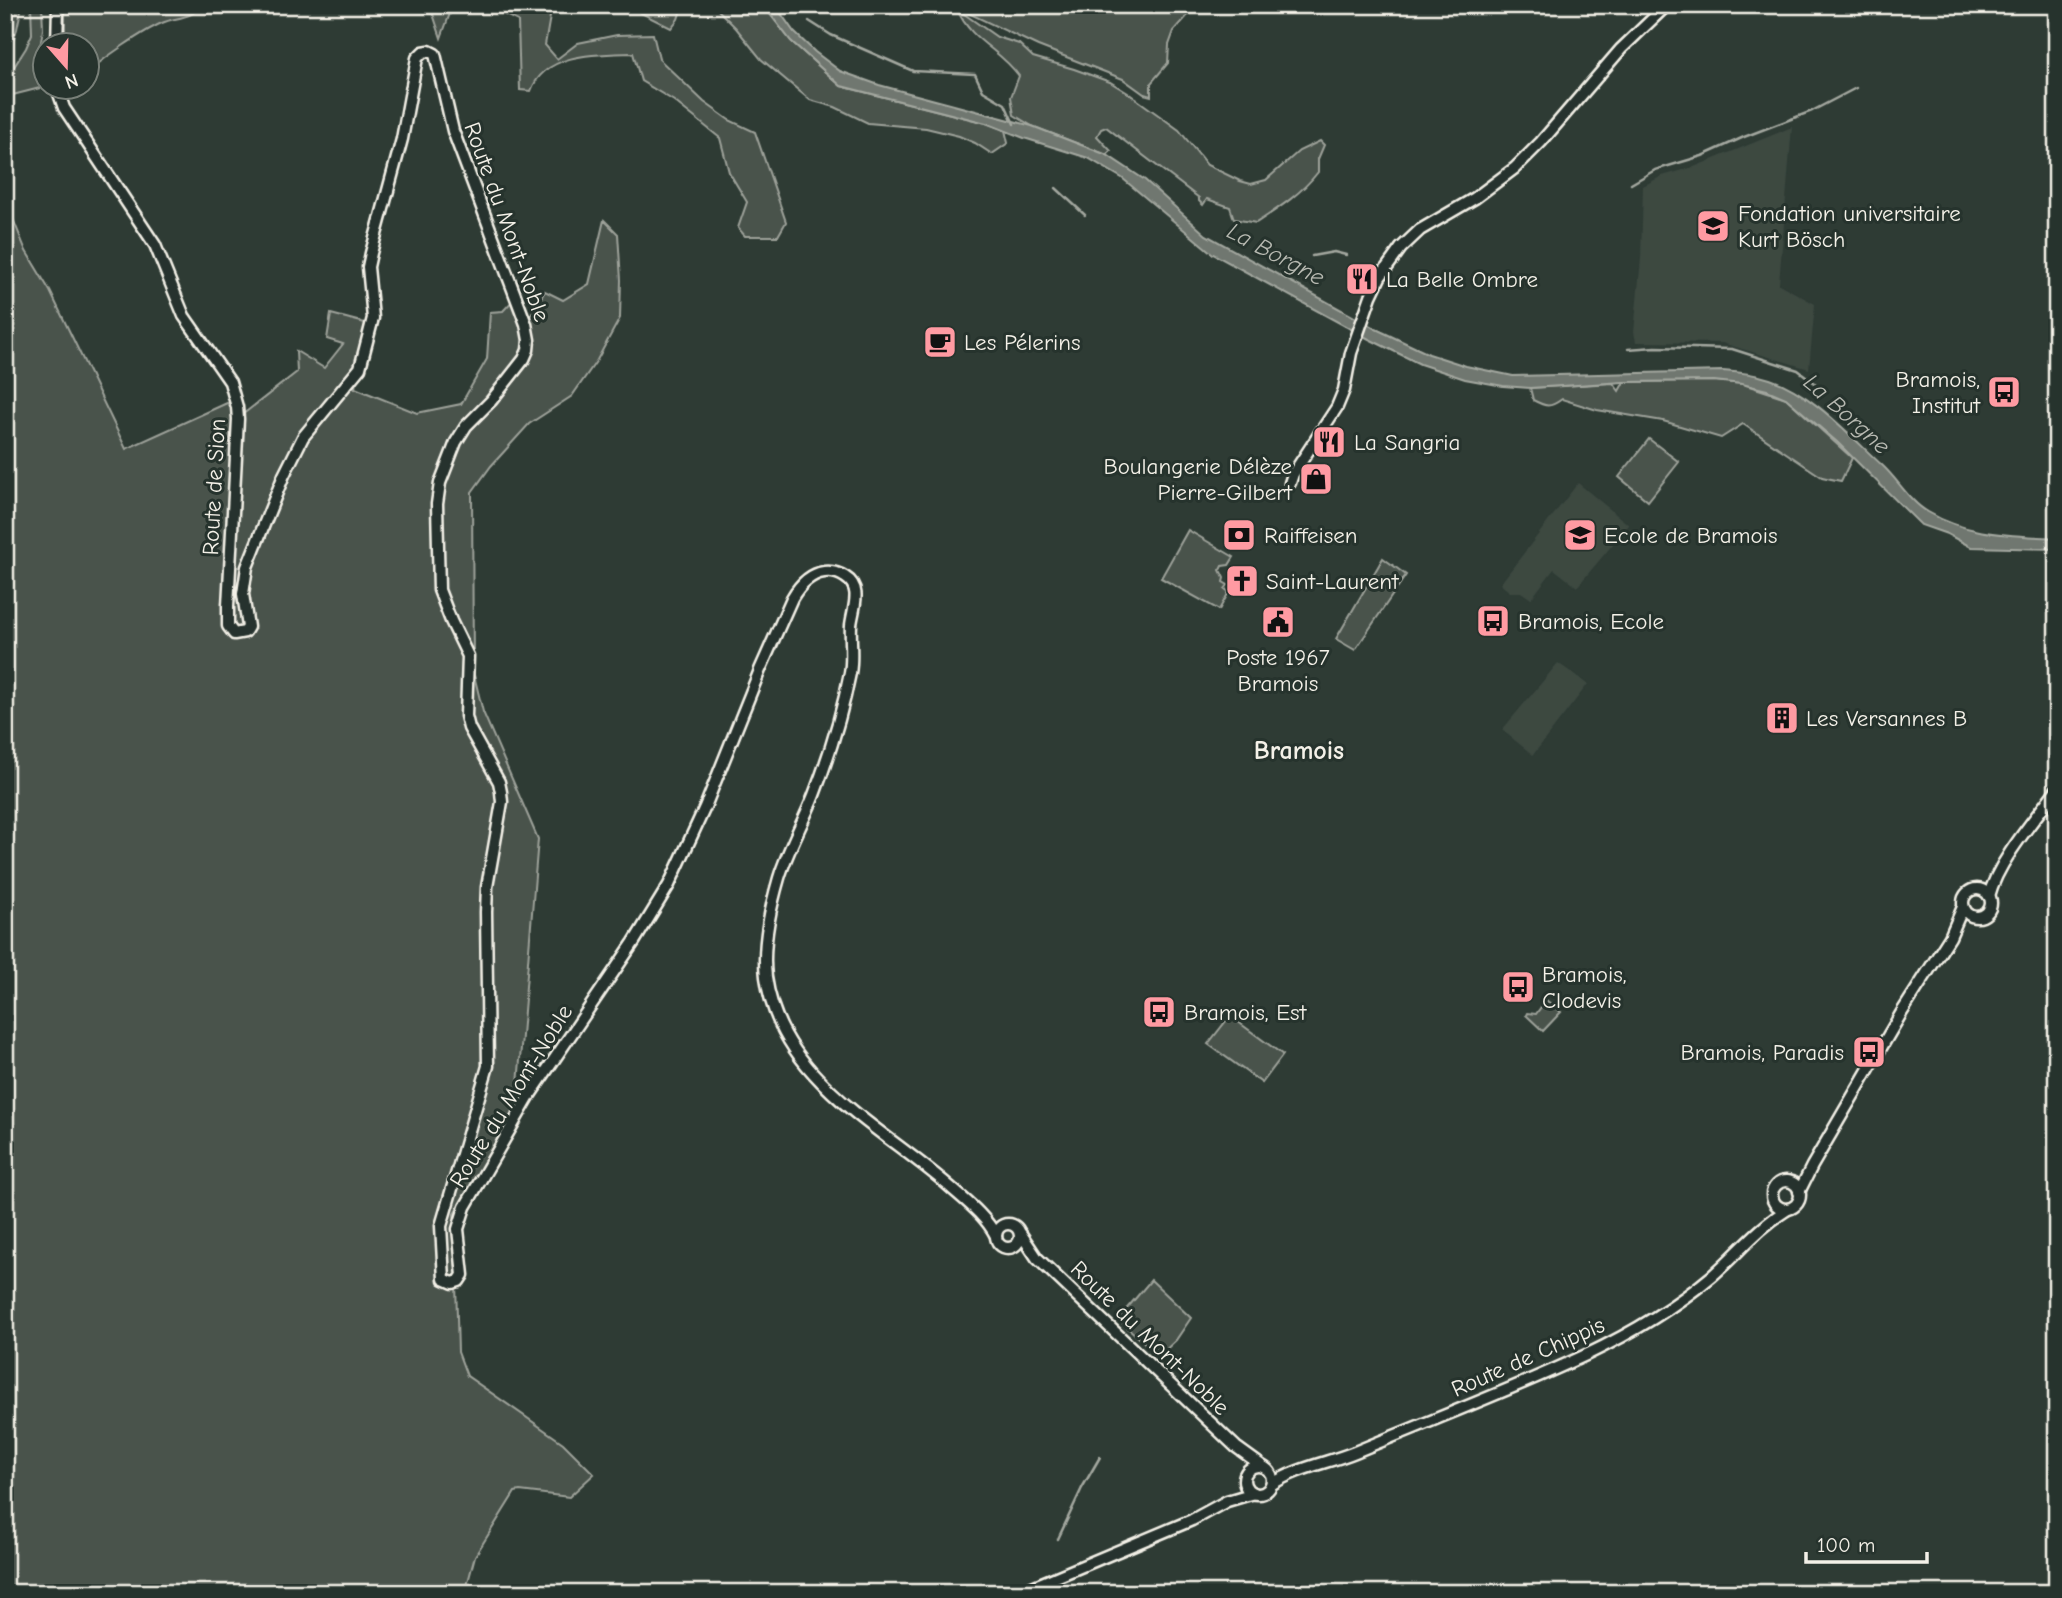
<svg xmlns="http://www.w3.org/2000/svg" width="2062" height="1598" font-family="'Comic Neue',sans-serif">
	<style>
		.built { fill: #3c4841 }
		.green { fill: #48524c; stroke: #9ea29a; stroke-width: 2 }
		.water { fill: #6f7770; stroke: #a4a8a0; stroke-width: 2 }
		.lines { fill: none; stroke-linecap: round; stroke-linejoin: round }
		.stream { stroke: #a4a8a0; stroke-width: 2.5 }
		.tertiary-casing { stroke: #f4f1e8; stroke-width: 15 }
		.tertiary { stroke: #26332d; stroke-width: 10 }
		.labels { text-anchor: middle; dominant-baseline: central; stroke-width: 6; stroke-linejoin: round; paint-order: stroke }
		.poi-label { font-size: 23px; fill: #f4f1e8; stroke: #26332d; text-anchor: start }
		.street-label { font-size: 23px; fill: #f4f1e8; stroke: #26332d }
		.water-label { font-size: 24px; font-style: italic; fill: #b8bab2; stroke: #26332d }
		.quarter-label { font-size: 26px; font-weight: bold; fill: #f4f1e8; stroke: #26332d }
	</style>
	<rect width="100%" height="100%" fill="#2e3b34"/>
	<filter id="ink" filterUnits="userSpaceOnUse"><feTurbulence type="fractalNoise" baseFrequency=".0143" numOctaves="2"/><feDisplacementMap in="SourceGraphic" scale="14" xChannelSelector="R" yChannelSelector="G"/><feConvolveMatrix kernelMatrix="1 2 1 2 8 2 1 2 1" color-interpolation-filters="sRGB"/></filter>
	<g filter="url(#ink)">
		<g class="built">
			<path d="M1792,127L1779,284L1815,304L1809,369L1722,343L1636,342L1634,332L1641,258L1643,186L1662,176L1694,167Z"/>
			<path d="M1578,483L1629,525L1577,587L1554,569L1531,599L1521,592H1510L1500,584Z"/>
			<path d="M1558,663L1588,684L1533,755L1502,730Z"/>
		</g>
		<g class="green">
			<path d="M5,5H22L17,29L5,64Z"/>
			<path d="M31,5H42L43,29L37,67L44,81V85L40,88L5,97V81L26,48L32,34Z"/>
			<path d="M65,5H202C192,19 176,17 162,23C145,30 100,60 88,73V46L65,45Z"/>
			<path d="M415,5H453L441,38L433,14L417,11Z"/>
			<path d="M500,5H552L545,45L557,59L578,43L617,35L653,34L659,59L704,102L729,120L755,132L786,222L778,236H745L738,228L747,202L729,172L720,138L674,101L641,81L633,53C598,54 545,52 531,91L520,90L518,21L499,12Z"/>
			<path d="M634,5H679L682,7L678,19L671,28L639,12Z"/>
			<path d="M713,5H763L791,41L841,86L986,123L1005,130L1008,143L992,154L975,143L959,136L926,128L868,123L835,107L810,100L761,59L736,28Z"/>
			<path d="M958,5H1197L1174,31L1169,45L1168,63L1151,83V96L1144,94L1123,79L1038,46L966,12Z"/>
			<path d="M957,9L997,37L1019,44L1033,57L1074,69L1110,82L1128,93L1179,130L1207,165L1240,181L1251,184L1266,180L1299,151L1320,141L1324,145L1318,159V172C1301,194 1279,208 1256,223L1234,219L1230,207L1207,199L1203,205L1199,201V198L1106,127L1101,129L1097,136L1111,151L1107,155L1032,126L1014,115L1011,97L1019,76C999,48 972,43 957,9Z"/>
			<path d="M5,199L26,251L50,291L126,449L227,403L242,415L297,372L296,351L324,368L343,344L327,339L331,314L365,323L355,388L417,413L461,404L487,359L490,312L503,311L516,297L526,323L545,291L563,300L589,284L604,220L618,234L621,280L620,318L597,360L572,396L529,424L491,466L472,492L473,671L483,712L538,839L516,1109L454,1214L458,1352L467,1376L563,1443L594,1474L569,1497L520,1491L515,1492L475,1556L465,1593H5Z"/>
			<path d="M1714,381L1743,384L1786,398L1852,458L1841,481L1822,477L1743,424L1721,438L1663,421L1597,410L1562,399C1550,408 1546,407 1533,400L1530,388L1613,383L1619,391L1624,382Z"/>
			<path d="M1649,439L1679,462L1648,501L1619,477Z"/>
			<path d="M1188,530L1234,557L1229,565L1222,566L1220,570L1224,578L1223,582L1228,585L1225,589L1229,592L1219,610L1161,578Z"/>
			<path d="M1383,558L1406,575L1355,650L1336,639Z"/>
			<path d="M1546,1000L1561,1012L1543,1031L1526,1015L1527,1013L1536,1014Z"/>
			<path d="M1230,1016L1283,1055L1262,1083L1208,1044Z"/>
			<path d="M1151,1280L1191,1318L1176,1340L1159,1356L1118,1319Z"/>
		</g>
		<path class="water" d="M763,5H775L794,32L815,52L840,71L879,85L1032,126L1107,155L1145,180L1206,235L1376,329L1429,354L1466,366L1513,376L1723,371C1739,372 1755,374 1770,379C1814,394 1850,436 1883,466C1898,480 1910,502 1928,512C1968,536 2012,535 2057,538V549L1971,547L1947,534L1921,525L1837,442L1786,398L1767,390L1742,384L1714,381L1624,382L1530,388L1503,386L1465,379L1420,364L1369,339L1213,254L1122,178L1088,158L1024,138L986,123L841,86L791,41Z"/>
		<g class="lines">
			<g class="stream">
				<path d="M809,21L831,35L913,71L975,74L983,91L1005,104L1014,124"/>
				<path d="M1631,184L1655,170L1702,156L1744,137L1812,111L1856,88"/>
				<path d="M1056,188L1085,215"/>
				<path d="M1312,256L1334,252L1346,255"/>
				<path d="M1628,349L1655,347L1732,349L1798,370L1815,383"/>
				<path d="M1058,1539L1082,1488L1100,1457"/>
			</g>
			<defs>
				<g id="tertiary">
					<path d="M57,46L58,5"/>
					<path d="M57,88L64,108L155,245L184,316L230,382L237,407L238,419L228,606V626L234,634L245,632L248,627L243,594L247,567L284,475L303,437L360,368L373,318L368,267L371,253L402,139L417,58L423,52L429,51L435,54L453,131L526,324L529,340L528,350L524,359L491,401L466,426L456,442L440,483L437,504L439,590L451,621L468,656L466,716L469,728L499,782L501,792L502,802L487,887L486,912L488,1066L441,1226L444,1279L453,1283L459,1281L463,1275L458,1229L465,1207L530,1095L634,942L669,885L705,807L760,670L792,598C799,586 810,574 824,572C831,571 839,573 845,577C863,588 853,608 851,625C850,641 853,657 850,673C842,714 829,756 814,795C803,823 788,849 779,878C770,909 762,945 766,977C780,1078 880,1126 949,1186C967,1202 985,1215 996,1236"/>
					<path d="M1290,483L1293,474L1337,407L1344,390L1351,353L1371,296L1380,277L1401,248L1420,230L1475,198L1515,168L1541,142L1621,49L1667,5"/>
					<circle cx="1977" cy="903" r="14"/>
					<path d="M1989,896C1998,861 2035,819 2057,789"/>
					<circle cx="1786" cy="1195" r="14"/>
					<path d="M1799,1192L1812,1166L1902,1012L1950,937L1963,907"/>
					<circle cx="1008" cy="1236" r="12"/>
					<path d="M1021,1234L1037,1258L1236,1447L1265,1468"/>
					<circle cx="1258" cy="1480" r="14"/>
					<path d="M1271,1485C1295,1468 1328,1463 1355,1452C1432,1420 1511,1390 1586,1355C1630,1334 1674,1308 1712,1276C1737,1254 1759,1227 1788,1209"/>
					<path d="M1018,1593L1192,1520L1227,1501L1254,1493"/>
				</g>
			</defs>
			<use href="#tertiary" class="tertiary-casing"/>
			<use href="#tertiary" class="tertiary"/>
		</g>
	</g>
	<defs>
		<symbol id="university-square" viewBox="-11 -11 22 22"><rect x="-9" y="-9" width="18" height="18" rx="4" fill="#ff9aa2" stroke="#26332d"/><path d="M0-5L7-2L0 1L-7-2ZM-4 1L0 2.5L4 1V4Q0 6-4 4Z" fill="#111"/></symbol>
		<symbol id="restaurant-square" viewBox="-11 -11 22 22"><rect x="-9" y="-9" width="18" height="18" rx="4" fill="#ff9aa2" stroke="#26332d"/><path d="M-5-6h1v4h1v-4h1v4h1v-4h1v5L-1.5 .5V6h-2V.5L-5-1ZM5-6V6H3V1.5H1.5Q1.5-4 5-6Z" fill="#111"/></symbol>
		<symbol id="cafe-square" viewBox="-11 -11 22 22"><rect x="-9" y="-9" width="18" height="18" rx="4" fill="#ff9aa2" stroke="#26332d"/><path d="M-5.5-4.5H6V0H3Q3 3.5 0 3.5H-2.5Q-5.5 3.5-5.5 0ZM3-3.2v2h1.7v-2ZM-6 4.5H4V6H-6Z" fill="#111"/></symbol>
		<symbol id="bus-square" viewBox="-11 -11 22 22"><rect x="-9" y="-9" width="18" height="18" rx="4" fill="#ff9aa2" stroke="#26332d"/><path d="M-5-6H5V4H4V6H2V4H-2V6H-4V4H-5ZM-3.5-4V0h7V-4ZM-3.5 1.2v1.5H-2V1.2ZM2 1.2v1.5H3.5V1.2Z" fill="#111"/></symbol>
		<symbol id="shop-square" viewBox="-11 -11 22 22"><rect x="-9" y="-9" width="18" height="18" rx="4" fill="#ff9aa2" stroke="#26332d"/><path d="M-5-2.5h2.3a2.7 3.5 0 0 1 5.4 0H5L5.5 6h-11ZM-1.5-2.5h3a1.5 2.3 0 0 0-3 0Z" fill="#111"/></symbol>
		<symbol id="bank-square" viewBox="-11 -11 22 22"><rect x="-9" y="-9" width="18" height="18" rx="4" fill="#ff9aa2" stroke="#26332d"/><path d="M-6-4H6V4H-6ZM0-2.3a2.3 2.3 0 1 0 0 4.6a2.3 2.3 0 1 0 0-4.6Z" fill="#111"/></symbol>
		<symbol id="school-square" viewBox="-11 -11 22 22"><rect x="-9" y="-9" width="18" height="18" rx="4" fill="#ff9aa2" stroke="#26332d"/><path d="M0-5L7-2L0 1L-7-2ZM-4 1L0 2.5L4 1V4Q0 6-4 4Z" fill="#111"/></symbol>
		<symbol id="church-square" viewBox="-11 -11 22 22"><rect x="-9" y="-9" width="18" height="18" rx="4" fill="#ff9aa2" stroke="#26332d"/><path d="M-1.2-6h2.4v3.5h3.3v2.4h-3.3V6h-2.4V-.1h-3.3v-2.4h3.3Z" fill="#111"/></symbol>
		<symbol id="civic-square" viewBox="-11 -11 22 22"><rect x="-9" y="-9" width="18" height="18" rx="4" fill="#ff9aa2" stroke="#26332d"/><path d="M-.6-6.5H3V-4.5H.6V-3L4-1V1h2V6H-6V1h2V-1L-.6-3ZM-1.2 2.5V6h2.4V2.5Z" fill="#111"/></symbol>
		<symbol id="building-square" viewBox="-11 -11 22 22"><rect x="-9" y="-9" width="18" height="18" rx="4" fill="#ff9aa2" stroke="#26332d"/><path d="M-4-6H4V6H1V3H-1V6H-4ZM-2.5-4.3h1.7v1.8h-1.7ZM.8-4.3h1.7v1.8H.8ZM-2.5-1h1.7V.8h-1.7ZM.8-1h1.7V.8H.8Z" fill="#111"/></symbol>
	</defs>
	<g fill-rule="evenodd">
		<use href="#university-square" x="1694" y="207" width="38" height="38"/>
		<use href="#restaurant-square" x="1343" y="260" width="38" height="38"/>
		<use href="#cafe-square" x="921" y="323" width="38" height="38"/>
		<use href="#bus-square" x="1985" y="373" width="38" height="38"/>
		<use href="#restaurant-square" x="1310" y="423" width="38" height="38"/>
		<use href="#shop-square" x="1297" y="460" width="38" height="38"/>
		<use href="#bank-square" x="1220" y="516" width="38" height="38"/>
		<use href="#school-square" x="1561" y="516" width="38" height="38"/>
		<use href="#church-square" x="1223" y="562" width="38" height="38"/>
		<use href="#bus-square" x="1474" y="602" width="38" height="38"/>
		<use href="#civic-square" x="1259" y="603" width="38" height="38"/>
		<use href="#building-square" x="1763" y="699" width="38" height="38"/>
		<use href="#bus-square" x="1499" y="968" width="38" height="38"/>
		<use href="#bus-square" x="1140" y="993" width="38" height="38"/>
		<use href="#bus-square" x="1850" y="1033" width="38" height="38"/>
	</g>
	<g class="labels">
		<g class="poi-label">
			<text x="1738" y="213">Fondation universitaire<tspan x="1738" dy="26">Kurt Bösch</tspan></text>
			<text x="1386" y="279">La Belle Ombre</text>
			<text x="964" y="342">Les Pélerins</text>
			<text x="1980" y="379" text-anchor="end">Bramois,<tspan x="1980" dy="26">Institut</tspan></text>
			<text x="1354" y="442">La Sangria</text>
			<text x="1292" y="466" text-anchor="end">Boulangerie Délèze<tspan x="1292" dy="26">Pierre-Gilbert</tspan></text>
			<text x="1264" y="535">Raiffeisen</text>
			<text x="1604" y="535">Ecole de Bramois</text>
			<text x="1266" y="581">Saint-Laurent</text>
			<text x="1518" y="621">Bramois, Ecole</text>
			<text x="1278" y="657" text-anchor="middle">Poste 1967<tspan x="1278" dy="26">Bramois</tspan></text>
			<text x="1806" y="718">Les Versannes B</text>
			<text x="1542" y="974">Bramois,<tspan x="1542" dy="26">Clodevis</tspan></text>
			<text x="1184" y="1012">Bramois, Est</text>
			<text x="1844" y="1052" text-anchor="end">Bramois, Paradis</text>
		</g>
		<g class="street-label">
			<text transform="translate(507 222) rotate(70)">Route du Mont-Noble</text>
			<text transform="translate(214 487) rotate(-87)">Route de Sion</text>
			<text transform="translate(511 1096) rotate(-58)">Route du Mont-Noble</text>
			<text transform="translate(1150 1338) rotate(44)">Route du Mont-Noble</text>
			<text transform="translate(1528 1357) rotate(-24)">Route de Chippis</text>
		</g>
		<g class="water-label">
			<text transform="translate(1276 254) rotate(28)">La Borgne</text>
			<text transform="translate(1847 414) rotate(42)">La Borgne</text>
		</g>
		<g class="quarter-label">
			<text x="1299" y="751">Bramois</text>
		</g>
	</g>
	<rect width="2062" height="1598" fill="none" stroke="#26332d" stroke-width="28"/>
	<rect x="14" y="14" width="2034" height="1570" fill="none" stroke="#f4f1e8" stroke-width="2.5" filter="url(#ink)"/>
	<g transform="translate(66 66) rotate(160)"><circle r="33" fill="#26332d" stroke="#787f78" stroke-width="2"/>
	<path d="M0-5L12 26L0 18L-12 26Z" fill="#ff9aa2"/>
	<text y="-10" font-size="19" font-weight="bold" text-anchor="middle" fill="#f4f1e8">N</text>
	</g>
	<path d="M1806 1552v10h121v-10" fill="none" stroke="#f4f1e8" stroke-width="3.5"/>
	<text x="1817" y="1552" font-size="21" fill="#f4f1e8" stroke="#26332d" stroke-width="5" paint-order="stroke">100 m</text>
</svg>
